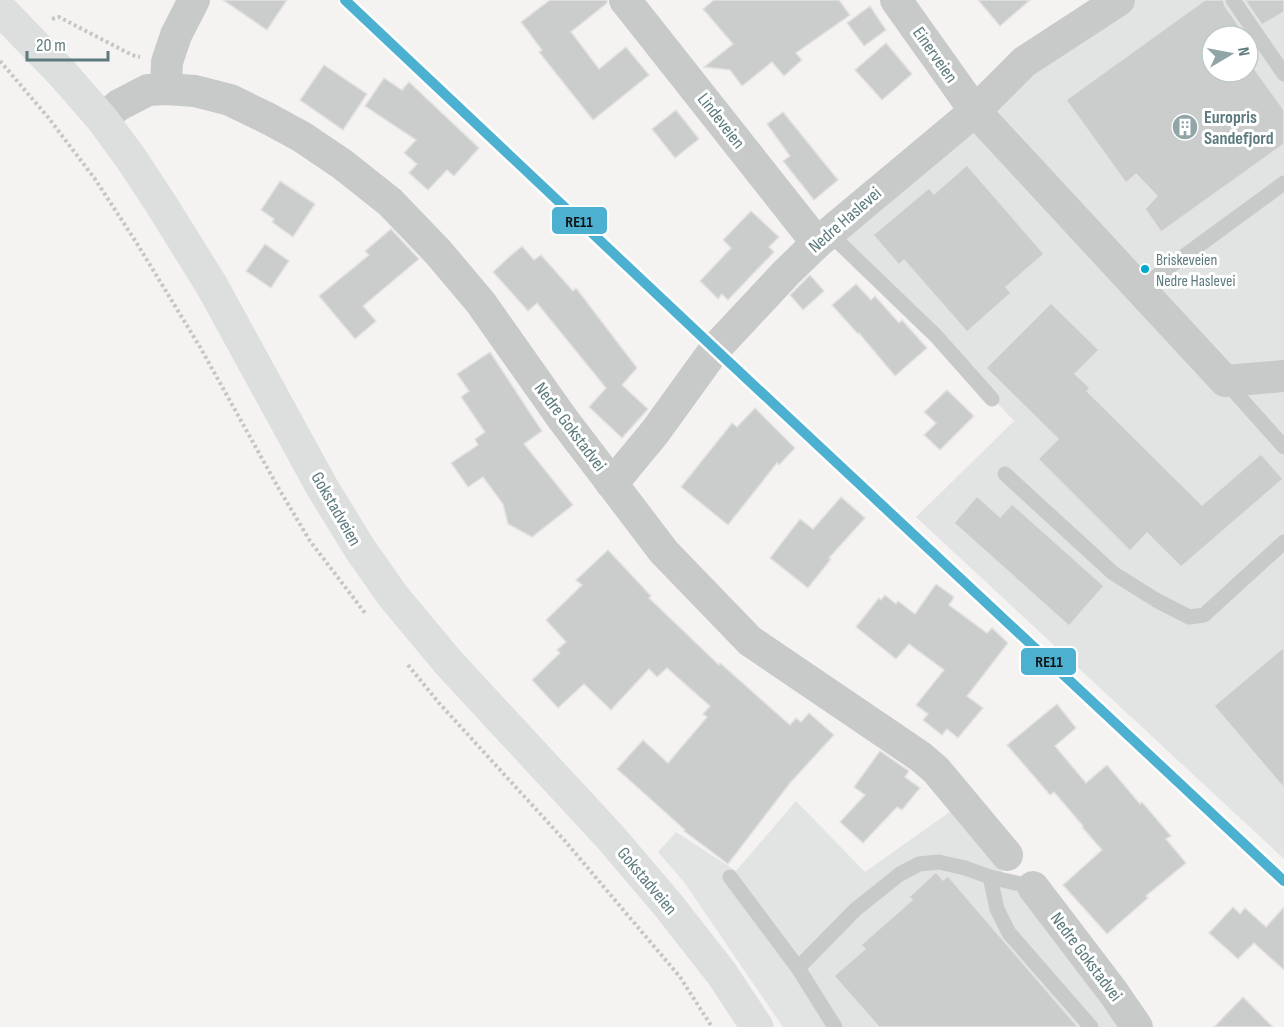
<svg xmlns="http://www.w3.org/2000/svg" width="1284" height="1027" font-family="'Sofia Sans Condensed',sans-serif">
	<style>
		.built { fill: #e2e3e3; fill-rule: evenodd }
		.building { fill: #cacdcc; stroke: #e3e2e1; stroke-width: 1.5 }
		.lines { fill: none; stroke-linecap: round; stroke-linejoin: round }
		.path { stroke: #c5c7c6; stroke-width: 4; stroke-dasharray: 3 3; stroke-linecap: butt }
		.service { stroke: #c8caca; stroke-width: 15 }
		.minor { stroke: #c8caca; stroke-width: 32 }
		.primary { stroke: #dddfde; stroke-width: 33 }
		.rail-1-casing { stroke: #fff; stroke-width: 15 }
		.rail-1 { stroke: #4cb1d1; stroke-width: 10 }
		.bus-dot { fill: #00a9ce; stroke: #fff; stroke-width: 2 }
		.labels { text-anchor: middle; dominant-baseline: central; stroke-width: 6; stroke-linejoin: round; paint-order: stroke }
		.bus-label { font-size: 16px; fill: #5d7b7e; stroke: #fff; text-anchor: start }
		.street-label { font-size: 18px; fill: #5d7b7e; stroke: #fff }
		.poi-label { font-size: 18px; font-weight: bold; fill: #5d7b7e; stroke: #fff; text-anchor: start }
		.line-badge { stroke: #fff; stroke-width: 2 }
		.pale-badge-label { font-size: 16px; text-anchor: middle; font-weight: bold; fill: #111 }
	</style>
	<rect width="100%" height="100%" fill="#f4f3f1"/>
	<g class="built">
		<path d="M1131,0H1284V859L916,517L1014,421L836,230L982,113ZM1212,36H1248V72H1212Z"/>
		<path d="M796,801L865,872L951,811L1092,976L1125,1027H783L684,882L658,852L676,832L736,871Z"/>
	</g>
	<g class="building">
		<path d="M223,0H287L267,30Z"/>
		<path d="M550,0H607V3L571,32L599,69L626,47L649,75L593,120L539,52L542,50L521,22Z"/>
		<path d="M714,0H839L850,15L796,53L802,60L784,76L772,62L742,86L730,70L704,67L733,44L703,9Z"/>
		<path d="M978,0H1030L1000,26Z"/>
		<path d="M1205,0H1223L1225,6L1246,36H1212V72H1248V60L1284,110V144L1161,232L1145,209L1157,196L1136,174L1126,183L1066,100Z"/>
		<path d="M1245,0H1284V12L1262,25Z"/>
		<path d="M870,6L886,30L864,46L847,23Z"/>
		<path d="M886,43L912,74L882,100L855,70Z"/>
		<path d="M324,65L367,94L343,130L300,100Z"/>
		<path d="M384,78L402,90L409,82L479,148L454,176L447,170L428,190L409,173L417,164L404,153L416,140L365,106Z"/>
		<path d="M676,110L699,139L675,158L652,129Z"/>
		<path d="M783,112L838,180L814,200L783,161L790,156L767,124Z"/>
		<path d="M967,165L1044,254L1006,287L1011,293L967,332L904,260L899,265L873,235L929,188L934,194Z"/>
		<path d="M280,181L315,204L293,237L272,222L274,219L261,210Z"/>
		<path d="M751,211L779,237L769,247L774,252L728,300L722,294L718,299L700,281L731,248L723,240Z"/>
		<path d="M391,229L419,259L363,306L376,321L355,339L319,296L369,255L365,251Z"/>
		<path d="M265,244L289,261L271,288L246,271Z"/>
		<path d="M522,246L534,260L541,255L573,291L576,288L637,368L622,385L648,409L622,438L589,407L606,388L537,303L528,311L493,272L509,257Z"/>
		<path d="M810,275L824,291L803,310L790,295Z"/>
		<path d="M856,284L871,300L875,296L899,323L902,320L927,348L895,376L859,333L858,334L832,305Z"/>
		<path d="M1051,303L1099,350L1075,374L1090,388L1087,391L1202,505L1261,454L1283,479L1181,567L1147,533L1130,551L1038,459L1058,439L986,368Z"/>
		<path d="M490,352L542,431L524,444L573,505L532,537L508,524L503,504L483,477L468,487L451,463L478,445L475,439L485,432L461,397L469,391L457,374Z"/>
		<path d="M947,390L974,416L940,450L924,435L936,423L924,412Z"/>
		<path d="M755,408L795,448L779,465L777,463L728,525L681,487L732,423L737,427Z"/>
		<path d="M977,496L1000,517L1012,504L1104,586L1069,626L954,523Z"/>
		<path d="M841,497L865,518L829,558L831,559L808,588L770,558L800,519L813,529Z"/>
		<path d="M608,550L651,596L649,598L719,665L720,663L790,725L796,718L801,722L809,713L834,735L790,783L728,864L684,831L685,830L617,769L643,740L668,763L707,717L703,714L710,706L667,668L657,677L649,669L611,710L584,684L558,708L532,680L560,653L557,650L566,642L546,620L582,585L576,580Z"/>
		<path d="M936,584L954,597L949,605L987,633L992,628L1008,643L967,696L983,708L958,738L947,729L942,735L923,720L928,714L916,705L944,670L909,644L896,659L856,627L879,598L881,600L885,595L896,604L898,601L915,614Z"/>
		<path d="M1284,647V788L1214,706Z"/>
		<path d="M1057,704L1076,728L1055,746L1086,783L1107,765L1140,804L1142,802L1171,836L1166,839L1186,863L1146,896L1148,898L1107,934L1063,885L1102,850L1082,827L1083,826L1054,792L1050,795L1007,745Z"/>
		<path d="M880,751L909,771L905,777L920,788L902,810L897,807L863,843L840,822L865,795L854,787Z"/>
		<path d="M936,872L943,880L948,876L1078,1027H879L834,976L865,949L861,945L912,900L909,897Z"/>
		<path d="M1233,907L1240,914L1245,908L1266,927L1284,907V970L1254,943L1238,959L1209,933Z"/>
		<path d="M1243,997L1273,1027H1214Z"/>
	</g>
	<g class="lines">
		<g class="path">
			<path d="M52,19L59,17L132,55L140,57"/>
			<path d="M0,61L47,116L95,179L136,242L200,347L279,489L310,541L365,613"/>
			<path d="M408,665L439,703L565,841L680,977L712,1027"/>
		</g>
		<g class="service">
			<path d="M1233,0L1284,74"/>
			<path d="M828,232L936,336L992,399"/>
			<path d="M1139,289L1284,183"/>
			<path d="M1225,381L1284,447"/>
			<path d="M1005,474L1113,573L1156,600L1189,617L1204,615L1284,542"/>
			<path d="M730,877L798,968L835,1027"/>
			<path d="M990,877L997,909L1009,933L1091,1027"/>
			<path d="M798,968L856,909L900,874L919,864L939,862L965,868L990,877L1033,887"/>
		</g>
		<g class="minor">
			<path d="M625,0L817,243"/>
			<path d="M896,0L975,111L1225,381L1284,376"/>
			<path d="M166,89L167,62L176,35L194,0"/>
			<path d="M102,119L119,105L148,90L166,89L195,91L230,100L269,119L302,137L342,164L390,202L438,252L481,303L562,418L664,552L750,641L921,757L936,770L1007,855"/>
			<path d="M612,484L655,432L715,349L786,273L817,243L975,111L1024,62L1119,0"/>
			<path d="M1033,887L1113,992L1137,1027"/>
		</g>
		<path class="primary" d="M0,9L62,73L102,119L130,157L161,204L212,286L322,487L360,549L393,596L448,662L611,838L668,905L722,974L757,1027"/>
		<defs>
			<path id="rail-1" d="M345,0L715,349L1284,881"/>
		</defs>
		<use href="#rail-1" class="rail-1-casing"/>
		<use href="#rail-1" class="rail-1"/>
	</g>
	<defs>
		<symbol id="building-disc" viewBox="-11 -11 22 22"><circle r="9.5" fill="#92a5a6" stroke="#fff"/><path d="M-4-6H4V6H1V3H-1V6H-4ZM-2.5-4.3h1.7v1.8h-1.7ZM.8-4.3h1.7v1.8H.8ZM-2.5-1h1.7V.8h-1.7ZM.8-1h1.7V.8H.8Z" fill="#fff"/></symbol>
	</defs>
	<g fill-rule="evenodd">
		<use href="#building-disc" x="1170" y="112" width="30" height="30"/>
	</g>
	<circle class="bus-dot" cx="1145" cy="269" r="5"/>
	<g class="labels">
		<g class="bus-label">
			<text x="1156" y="260">Briskeveien<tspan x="1156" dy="21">Nedre Haslevei</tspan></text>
		</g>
		<g class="street-label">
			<text transform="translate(935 55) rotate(55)">Einerveien</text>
			<text transform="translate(721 121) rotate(52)">Lindeveien</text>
			<text transform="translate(845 220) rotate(-41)">Nedre Haslevei</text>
			<text transform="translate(570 427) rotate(53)">Nedre Gokstadvei</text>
			<text transform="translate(336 509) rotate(60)">Gokstadveien</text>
			<text transform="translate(647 881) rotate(50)">Gokstadveien</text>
			<text transform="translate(1086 957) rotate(53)">Nedre Gokstadvei</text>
		</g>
		<g class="poi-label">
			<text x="1204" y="117">Europris<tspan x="1204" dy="21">Sandefjord</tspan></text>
		</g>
	</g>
	<g class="line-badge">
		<rect x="551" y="206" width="57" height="29" rx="6" fill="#4cb1d1"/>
		<rect x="1020" y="647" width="57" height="29" rx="6" fill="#4cb1d1"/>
	</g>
	<g class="pale-badge-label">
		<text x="579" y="227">RE11</text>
		<text x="1049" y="667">RE11</text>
	</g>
	<g transform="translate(1230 54) rotate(80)"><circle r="28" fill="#ffffff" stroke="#becacb" stroke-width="1.5"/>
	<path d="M0-4.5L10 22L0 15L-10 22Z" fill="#92a5a6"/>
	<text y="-9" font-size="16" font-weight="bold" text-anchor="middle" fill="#5d7b7e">N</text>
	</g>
	<path d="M27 51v9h81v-9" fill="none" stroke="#5d7b7e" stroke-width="3"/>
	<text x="36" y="51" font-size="18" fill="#5d7b7e" stroke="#ffffff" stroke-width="4.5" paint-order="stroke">20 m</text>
</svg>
